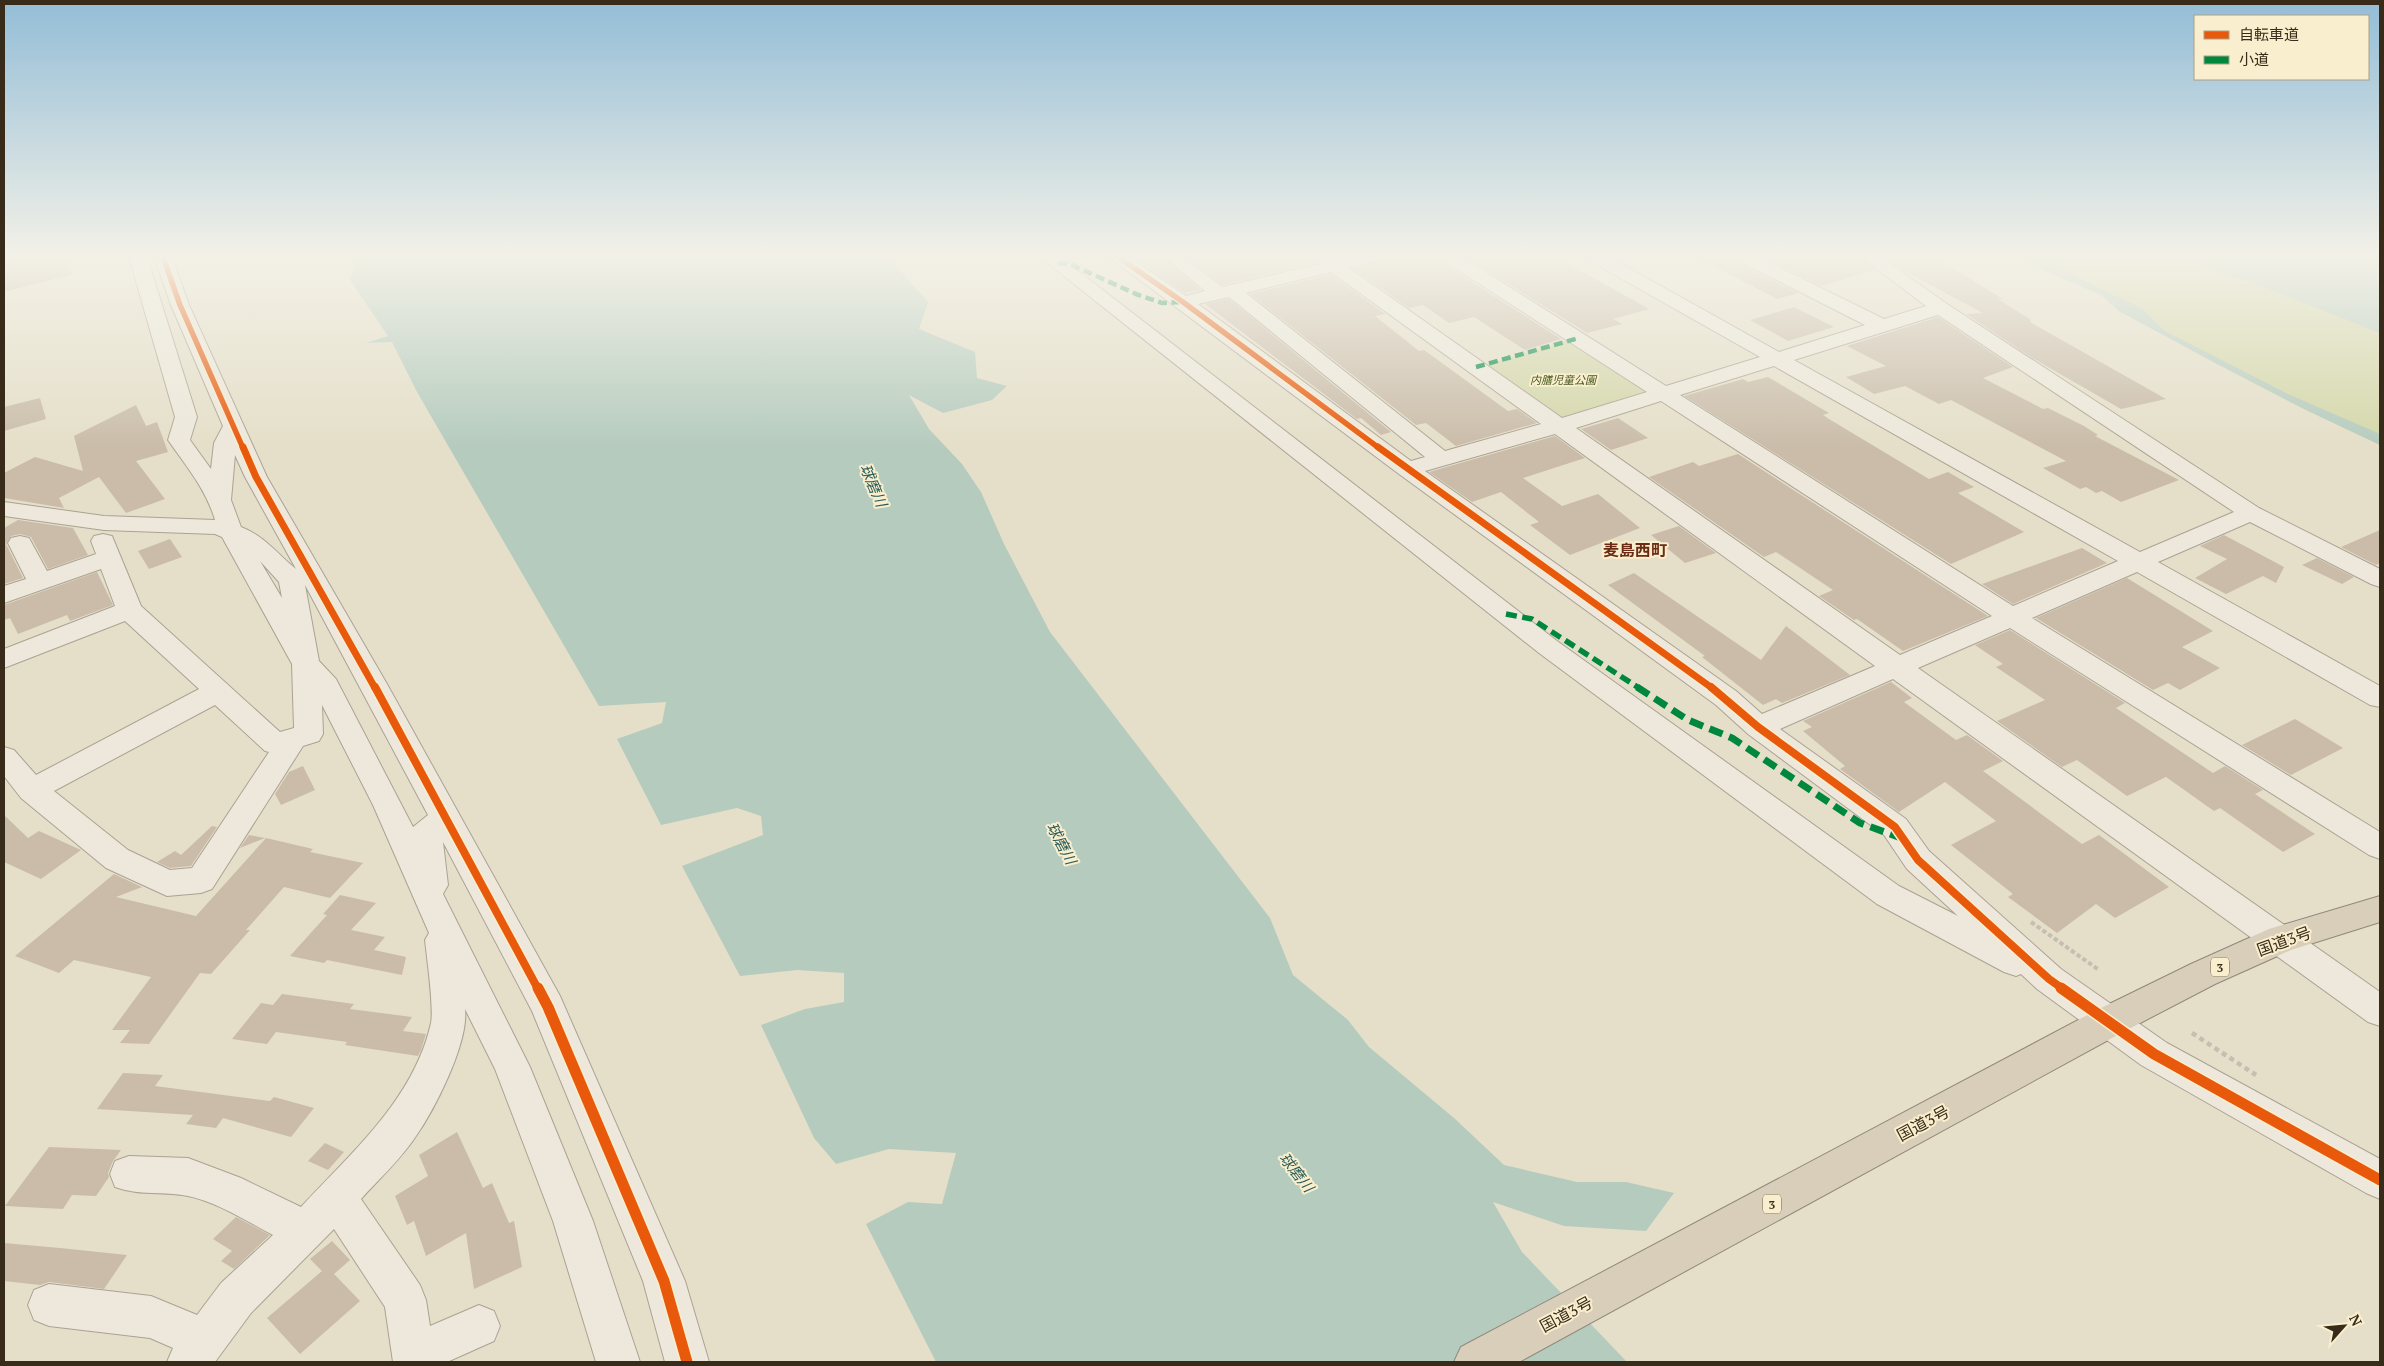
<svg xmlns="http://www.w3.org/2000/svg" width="2384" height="1366" font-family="'PT Serif','Noto Sans JP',serif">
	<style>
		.green { fill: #d4d7a9 }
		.water { fill: #b5cbbe }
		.building { fill: #cabca9 }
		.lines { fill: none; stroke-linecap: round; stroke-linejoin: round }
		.minor-casing { stroke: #aaa293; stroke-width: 2 }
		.highway-casing { stroke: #8f887a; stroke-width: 2 }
		.path-far1 { stroke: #c5bfb2; stroke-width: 4; stroke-dasharray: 4.5 2.5; stroke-linecap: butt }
		.path { stroke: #c5bfb2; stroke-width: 4.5; stroke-dasharray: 5 4; stroke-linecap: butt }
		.minor { fill: #ede8db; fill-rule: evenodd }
		.highway { fill: #d9ceb9; fill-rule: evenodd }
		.quiet-far2 { stroke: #00873e; stroke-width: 4.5; stroke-dasharray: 9 4.5; stroke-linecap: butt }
		.quiet-far1 { stroke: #00873e; stroke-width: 5.5; stroke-dasharray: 11 5.5; stroke-linecap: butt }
		.quiet { stroke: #00873e; stroke-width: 7; stroke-dasharray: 14 7; stroke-linecap: butt }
		.cycleway-far3-casing { stroke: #f9eecd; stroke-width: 8 }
		.cycleway-far2-casing { stroke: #f9eecd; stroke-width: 9 }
		.cycleway-far1-casing { stroke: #f9eecd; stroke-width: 11 }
		.cycleway-casing { stroke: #f9eecd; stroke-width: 14 }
		.cycleway-far3 { stroke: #e8590c; stroke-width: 5.5 }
		.cycleway-far2 { stroke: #e8590c; stroke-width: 7 }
		.cycleway-far1 { stroke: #e8590c; stroke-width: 8 }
		.cycleway { stroke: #e8590c; stroke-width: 11 }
		.labels { text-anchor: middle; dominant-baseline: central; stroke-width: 4; stroke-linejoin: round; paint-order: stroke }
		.far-park-label { font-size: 11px; font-style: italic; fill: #47581f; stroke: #f9eecd }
		.shield { fill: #f9eecd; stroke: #736650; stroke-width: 1 }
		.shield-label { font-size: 12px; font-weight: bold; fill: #392b1a }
		.water-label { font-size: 15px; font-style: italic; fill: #285b5a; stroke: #f9eecd }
		.quarter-label { font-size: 16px; font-weight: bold; fill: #6b2b15; stroke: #f9eecd }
		.near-street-label { font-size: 16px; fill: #392b1a; stroke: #f9eecd }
	</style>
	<rect width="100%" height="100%" fill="#e5dfc9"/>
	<g class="green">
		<path d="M2024,257H2313L2380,287V445L2304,409L2217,364L2119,311L2101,295L2046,271Z"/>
		<path d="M1569,340L1648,390L1558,420L1478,367Z"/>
	</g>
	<g class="water">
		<path d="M356,257H879L894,264L928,302L919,329L975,352L977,378L1007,386L992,400L943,413L909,395L929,429L962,464L981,492L1004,544L1050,632L1270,918L1293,975L1348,1020L1369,1047L1454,1118L1504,1165L1577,1182H1626L1674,1193L1646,1231L1564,1226L1493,1202L1522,1252L1627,1362H936L866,1224L908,1202L942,1204L956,1153L889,1149L836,1164L814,1138L761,1025L805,1009L844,1002V973L797,970L740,976L682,866L763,835L761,816L737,808L661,825L617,739L662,723L666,702L599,706L417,392L392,342L366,343L388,336L350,280L356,267L354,264L362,259Z"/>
		<path d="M2024,257H2049L2053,263L2082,280L2141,308L2165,331L2288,394L2380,434V445L2304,409L2217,364L2119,311L2101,295L2046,271Z"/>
		<path d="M2177,257H2380V333L2269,289Z"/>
	</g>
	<g class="building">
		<path d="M35,257H62L74,274L4,292V265Z"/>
		<path d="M1138,257H1162L1201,290L1185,293L1157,274Z"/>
		<path d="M1187,257H1310L1316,263L1222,285Z"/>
		<path d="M1385,257H1439L1443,263L1561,339L1525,350L1474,317L1449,323L1423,305L1409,308L1354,269L1380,263Z"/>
		<path d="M1465,257H1567V263L1649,309L1613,319L1622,324L1587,333Z"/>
		<path d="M1696,257H1734L1738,263L1798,293L1777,299Z"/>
		<path d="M1762,257H1859L1875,270L1821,286Z"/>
		<path d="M1884,257H1928L1961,273L2003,299H1998L2031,320L2030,322L2166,399L2121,409L2034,359L1966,314L1983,313L1906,272Z"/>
		<path d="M1331,274L1385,314L1375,316L1419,351L1424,350L1508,411L1517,409L1537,423L1456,446L1426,423L1416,425L1250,294Z"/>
		<path d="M1229,299L1391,432L1381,435L1361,418L1357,419L1205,304Z"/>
		<path d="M1794,307L1834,327L1788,341L1750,320Z"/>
		<path d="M1938,317L2013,367L1983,378L2043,409L2048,408L2084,426L2098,435L2095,436L2179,480L2121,502L2102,491L2096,493L2086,487L2080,489L2043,468L2066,461L1951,400L1939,404L1905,386L1874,394L1846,377L1886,366L1847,346Z"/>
		<path d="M1768,377L1829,413L1823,415L1829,419L1929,479L1948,472L1974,487L1958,493L2024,532L1951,564L1684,396L1743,379L1748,382Z"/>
		<path d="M40,398L46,419L4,431V407Z"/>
		<path d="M136,405L146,426L157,422L168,452L136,461L165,499L126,513L99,477L59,498L64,508L4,498V473L35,457L83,471L74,436Z"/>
		<path d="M1618,418L1648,438L1611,450L1581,429Z"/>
		<path d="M1555,436L1585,458L1523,478L1562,506L1598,494L1640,528L1570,555L1530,525L1539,522L1501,492L1472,502L1429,472Z"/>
		<path d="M1738,454L1988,616L1903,651L1857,619L1854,620L1819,596L1833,590L1776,552L1764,557L1649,477L1693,462L1699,466Z"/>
		<path d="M18,520L73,528L88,555L48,569L31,537L20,534L11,536L6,544L23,578L4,584V528Z"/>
		<path d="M1679,526L1716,553L1685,563L1651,535Z"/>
		<path d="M2380,530V563L2376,565L2341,547Z"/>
		<path d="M2224,535L2284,567L2276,583L2263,576L2226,594L2195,578L2227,559L2200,546Z"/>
		<path d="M170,539L182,557L149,569L138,551Z"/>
		<path d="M2082,548L2107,563L2013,604L1982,584Z"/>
		<path d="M2317,558L2354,577L2342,584L2302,565Z"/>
		<path d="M97,572L113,605L70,621L67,615L18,634L10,618L4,620V605Z"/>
		<path d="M1634,573L1761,660L1786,626L1850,675L1782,703L1776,699L1763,705L1702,657L1705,656L1608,585Z"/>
		<path d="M2127,578L2213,631L2182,647L2220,668L2180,690L2168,683L2153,690L2036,618Z"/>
		<path d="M2010,630L2125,703L2116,708L2213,773L2225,766L2263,790L2255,794L2315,834L2283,852L2220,808L2214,811L2166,777L2127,796L2077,760L2062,767L1997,721L2045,700L1996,667L2003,664L1975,645Z"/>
		<path d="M1891,682L1912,698L1904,702L1956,740L1967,735L2003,761L1983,771L2082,844L2099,835L2169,887L2115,918L2096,904L2057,933L2008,897L2013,894L1951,845L1996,821L1945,782L1899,812L1840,769L1845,766L1803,731L1812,727L1803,721Z"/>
		<path d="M2295,719L2343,748L2291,775L2242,745Z"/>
		<path d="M303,766L315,790L281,805L275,794L289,772Z"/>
		<path d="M4,815L28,838L39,831L81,850L41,879L4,862Z"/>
		<path d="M212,826L217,827L191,866L170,868L157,862L175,851L181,855Z"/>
		<path d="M249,835L265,838L240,848Z"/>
		<path d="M266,838L313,849L310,852L363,863L330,898L284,887L246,930H250L211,974L200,973L149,1044L120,1043L130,1030H112L151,977L74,960L59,973L15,956L114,874L142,887L116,897L196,916Z"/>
		<path d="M340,895L376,903L351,930L385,937L374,950L406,957L402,975L327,960L324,963L290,956L327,915L323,914Z"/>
		<path d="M282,994L354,1004L350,1009L412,1017L403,1031L426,1034L421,1050L418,1056L345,1045L347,1042L276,1032L267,1044L232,1039L261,1003L273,1005Z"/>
		<path d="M123,1073L163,1075L155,1086L270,1101L274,1097L314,1108L291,1137L223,1118L216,1128L186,1124L193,1115L97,1109Z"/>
		<path d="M457,1132L483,1188L492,1183L509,1223L514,1221L522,1267L474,1289L466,1233L426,1256L414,1221L407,1225L395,1196L428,1176L419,1155Z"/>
		<path d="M325,1143L344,1152L328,1170L308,1161Z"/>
		<path d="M49,1147L121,1150L113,1161L108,1173L109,1177L96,1196L72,1195L63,1209L5,1206Z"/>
		<path d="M236,1217L270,1235L234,1269L221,1261L232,1251L213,1239Z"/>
		<path d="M332,1241L350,1260L334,1274L360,1301L300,1354L267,1318L322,1271L310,1259Z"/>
		<path d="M4,1243L60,1248L127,1255L104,1289L49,1282L40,1285L4,1281Z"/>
	</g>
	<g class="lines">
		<defs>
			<g id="minor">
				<path d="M129,257H147L197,417L190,440L211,469L214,443L223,426L171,305L154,257H172L189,305L267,477L387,684L560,996L685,1281L709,1362H665L643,1281L532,1011L443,842L448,885L443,894L530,1067L593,1221L640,1362H596L553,1221L495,1069L465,1009C469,1043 434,1111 414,1139C399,1161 378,1180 361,1199L420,1285L426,1300L430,1326L479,1305L494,1311L500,1326L494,1341L447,1362H393L385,1307L334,1229L251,1313L215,1362H167L173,1348L150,1338L49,1326L34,1320L28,1305L34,1290L49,1284L151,1296L197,1315L221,1283L273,1235C246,1221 217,1202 188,1196C163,1191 139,1196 115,1187L110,1174L115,1161L129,1156L188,1158L241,1178L301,1207C351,1153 414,1099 431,1023C434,1007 427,959 425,940L429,933L373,805L322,705L323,734L319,741L303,746L212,889L201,893L167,896L106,868L21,798L4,776V747L14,750L36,775L199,689L125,621L4,668V649L115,606L101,569L4,603V586L26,579L8,543L11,538L20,536L29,538L47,571L96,554L91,541L94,536L103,534L112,536L141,606L280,732L294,728L292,664L222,537L215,534L104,530L4,516V502L104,516L215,520C206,489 186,466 168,440L175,417ZM235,455L245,477L296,569C278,555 265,536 241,527L231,500ZM260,561L279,582L282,598ZM305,585L428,815L413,827L336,679L319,661ZM215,705L265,751L269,752L192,868L170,870L128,850L54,791Z"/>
				<path d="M1040,257H1060L1557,641L1899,886L1958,916L1907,869L1884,835L1748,734L1716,705L1399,474L1109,257H1129L1186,296L1205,291L1164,257H1184L1222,287L1320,264L1312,257H1332L1337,260L1352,257H1383L1380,261L1349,268L1562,418L1647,392L1444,261L1441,257H1462L1666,386L1760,357L1590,261L1587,257H1609L1779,352L1865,325L1739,261L1736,257H1758L1884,319L1926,306L1861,257H1881L1947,304L2259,508L2380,569V587L2371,584L2250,522L2158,562L2380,686V707L2370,705L2137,572L2032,618L2380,832V859L2369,855L2010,628L1918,668L2380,992V1026L2368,1022L1893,679L1780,729L1906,819L1929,851L2061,969L2167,1043L2380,1159V1199L2366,1193L2141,1065L2037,989L2021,974L2016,976L2004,972L1877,904L1539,653ZM1331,272L1541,424L1445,451L1246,293ZM1229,297L1425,457L1411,461L1198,304ZM1938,315L2234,512L2140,552L1794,360ZM1774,366L2118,561L2013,606L1680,395ZM1661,401L1992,616L1900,655L1576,428ZM1555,434L1875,666L1762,714L1736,691L1425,471Z"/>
			</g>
			<path id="highway" d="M2380,896V922L2291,950L2215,984L2123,1032L1519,1362H1454L1461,1347L2097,1010L2191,964L2269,929Z"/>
		</defs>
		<use href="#minor" class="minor-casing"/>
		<use href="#highway" class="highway-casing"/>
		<path class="path-far1" d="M2031,922L2099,970"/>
		<path class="path" d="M2192,1033L2256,1075"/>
		<use href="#minor" class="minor"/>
		<use href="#highway" class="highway"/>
		<g class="quiet-far2">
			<path d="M1058,263L1070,264L1136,294L1162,303L1181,302"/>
			<path d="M1476,367L1579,338"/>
		</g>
		<path class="quiet-far1" d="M1506,614L1532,619L1639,688"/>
		<path class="quiet" d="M1637,687L1688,720L1732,738L1860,823L1901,838"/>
		<defs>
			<g id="cycleway-far3">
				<path d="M163,257L180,305L243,448"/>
				<path d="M1118,257L1183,302L1379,448"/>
			</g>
			<g id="cycleway-far2">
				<path d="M243,447L256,477L375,688"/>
				<path d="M1378,447L1712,688"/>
			</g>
			<g id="cycleway-far1">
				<path d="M375,687L538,989"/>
				<path d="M1711,687L1758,727L1895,827L1918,860L2049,979L2063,989"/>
			</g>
			<g id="cycleway">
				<path d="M538,988L548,1007L664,1281L687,1362"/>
				<path d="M2061,988L2154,1054L2380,1180"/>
			</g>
		</defs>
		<use href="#cycleway-far3" class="cycleway-far3-casing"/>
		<use href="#cycleway-far2" class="cycleway-far2-casing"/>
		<use href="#cycleway-far1" class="cycleway-far1-casing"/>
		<use href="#cycleway" class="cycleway-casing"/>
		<use href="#cycleway-far3" class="cycleway-far3"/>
		<use href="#cycleway-far2" class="cycleway-far2"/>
		<use href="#cycleway-far1" class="cycleway-far1"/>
		<use href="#cycleway" class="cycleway"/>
	</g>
	<linearGradient id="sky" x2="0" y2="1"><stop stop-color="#93bdd7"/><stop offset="0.57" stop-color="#f3f1e7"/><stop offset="1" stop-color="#f3f1e7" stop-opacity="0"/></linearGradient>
	<rect width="2384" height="448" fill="url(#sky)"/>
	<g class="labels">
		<g class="far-park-label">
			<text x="1563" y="380">内膳児童公園</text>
		</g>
		<g class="shield">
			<rect x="2211" y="957.5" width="18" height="19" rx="4"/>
			<rect x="1763" y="1194.5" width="18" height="19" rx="4"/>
		</g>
		<g class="shield-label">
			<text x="2220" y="967">3</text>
			<text x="1772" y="1204">3</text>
		</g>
		<g class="water-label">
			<text transform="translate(874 485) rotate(67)">球磨川</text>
			<text transform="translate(1062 843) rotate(62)">球磨川</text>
			<text transform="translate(1297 1172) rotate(52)">球磨川</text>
		</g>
		<g class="quarter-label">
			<text x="1635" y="550">麦島西町</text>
		</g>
		<g class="near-street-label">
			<text transform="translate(2284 941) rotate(-20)">国道3号</text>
			<text transform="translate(1923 1123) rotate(-28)">国道3号</text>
			<text transform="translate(1566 1314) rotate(-28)">国道3号</text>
		</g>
	</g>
	<rect width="2384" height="1366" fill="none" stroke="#392b1a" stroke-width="10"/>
	<rect x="2194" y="15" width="175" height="65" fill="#f9eecd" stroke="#aca085"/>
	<rect x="2204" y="31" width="25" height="8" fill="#e8590c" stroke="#aca085"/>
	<text x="2239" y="40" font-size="15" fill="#392b1a">自転車道</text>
	<rect x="2204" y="56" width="25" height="8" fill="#00873e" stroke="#aca085"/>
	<text x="2239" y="65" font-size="15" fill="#392b1a">小道</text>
	<g transform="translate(2344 1326) rotate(63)" stroke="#f9eecd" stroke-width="4" paint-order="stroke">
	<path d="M0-4L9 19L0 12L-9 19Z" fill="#392b1a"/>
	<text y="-8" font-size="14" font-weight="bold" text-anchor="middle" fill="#392b1a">N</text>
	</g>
</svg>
